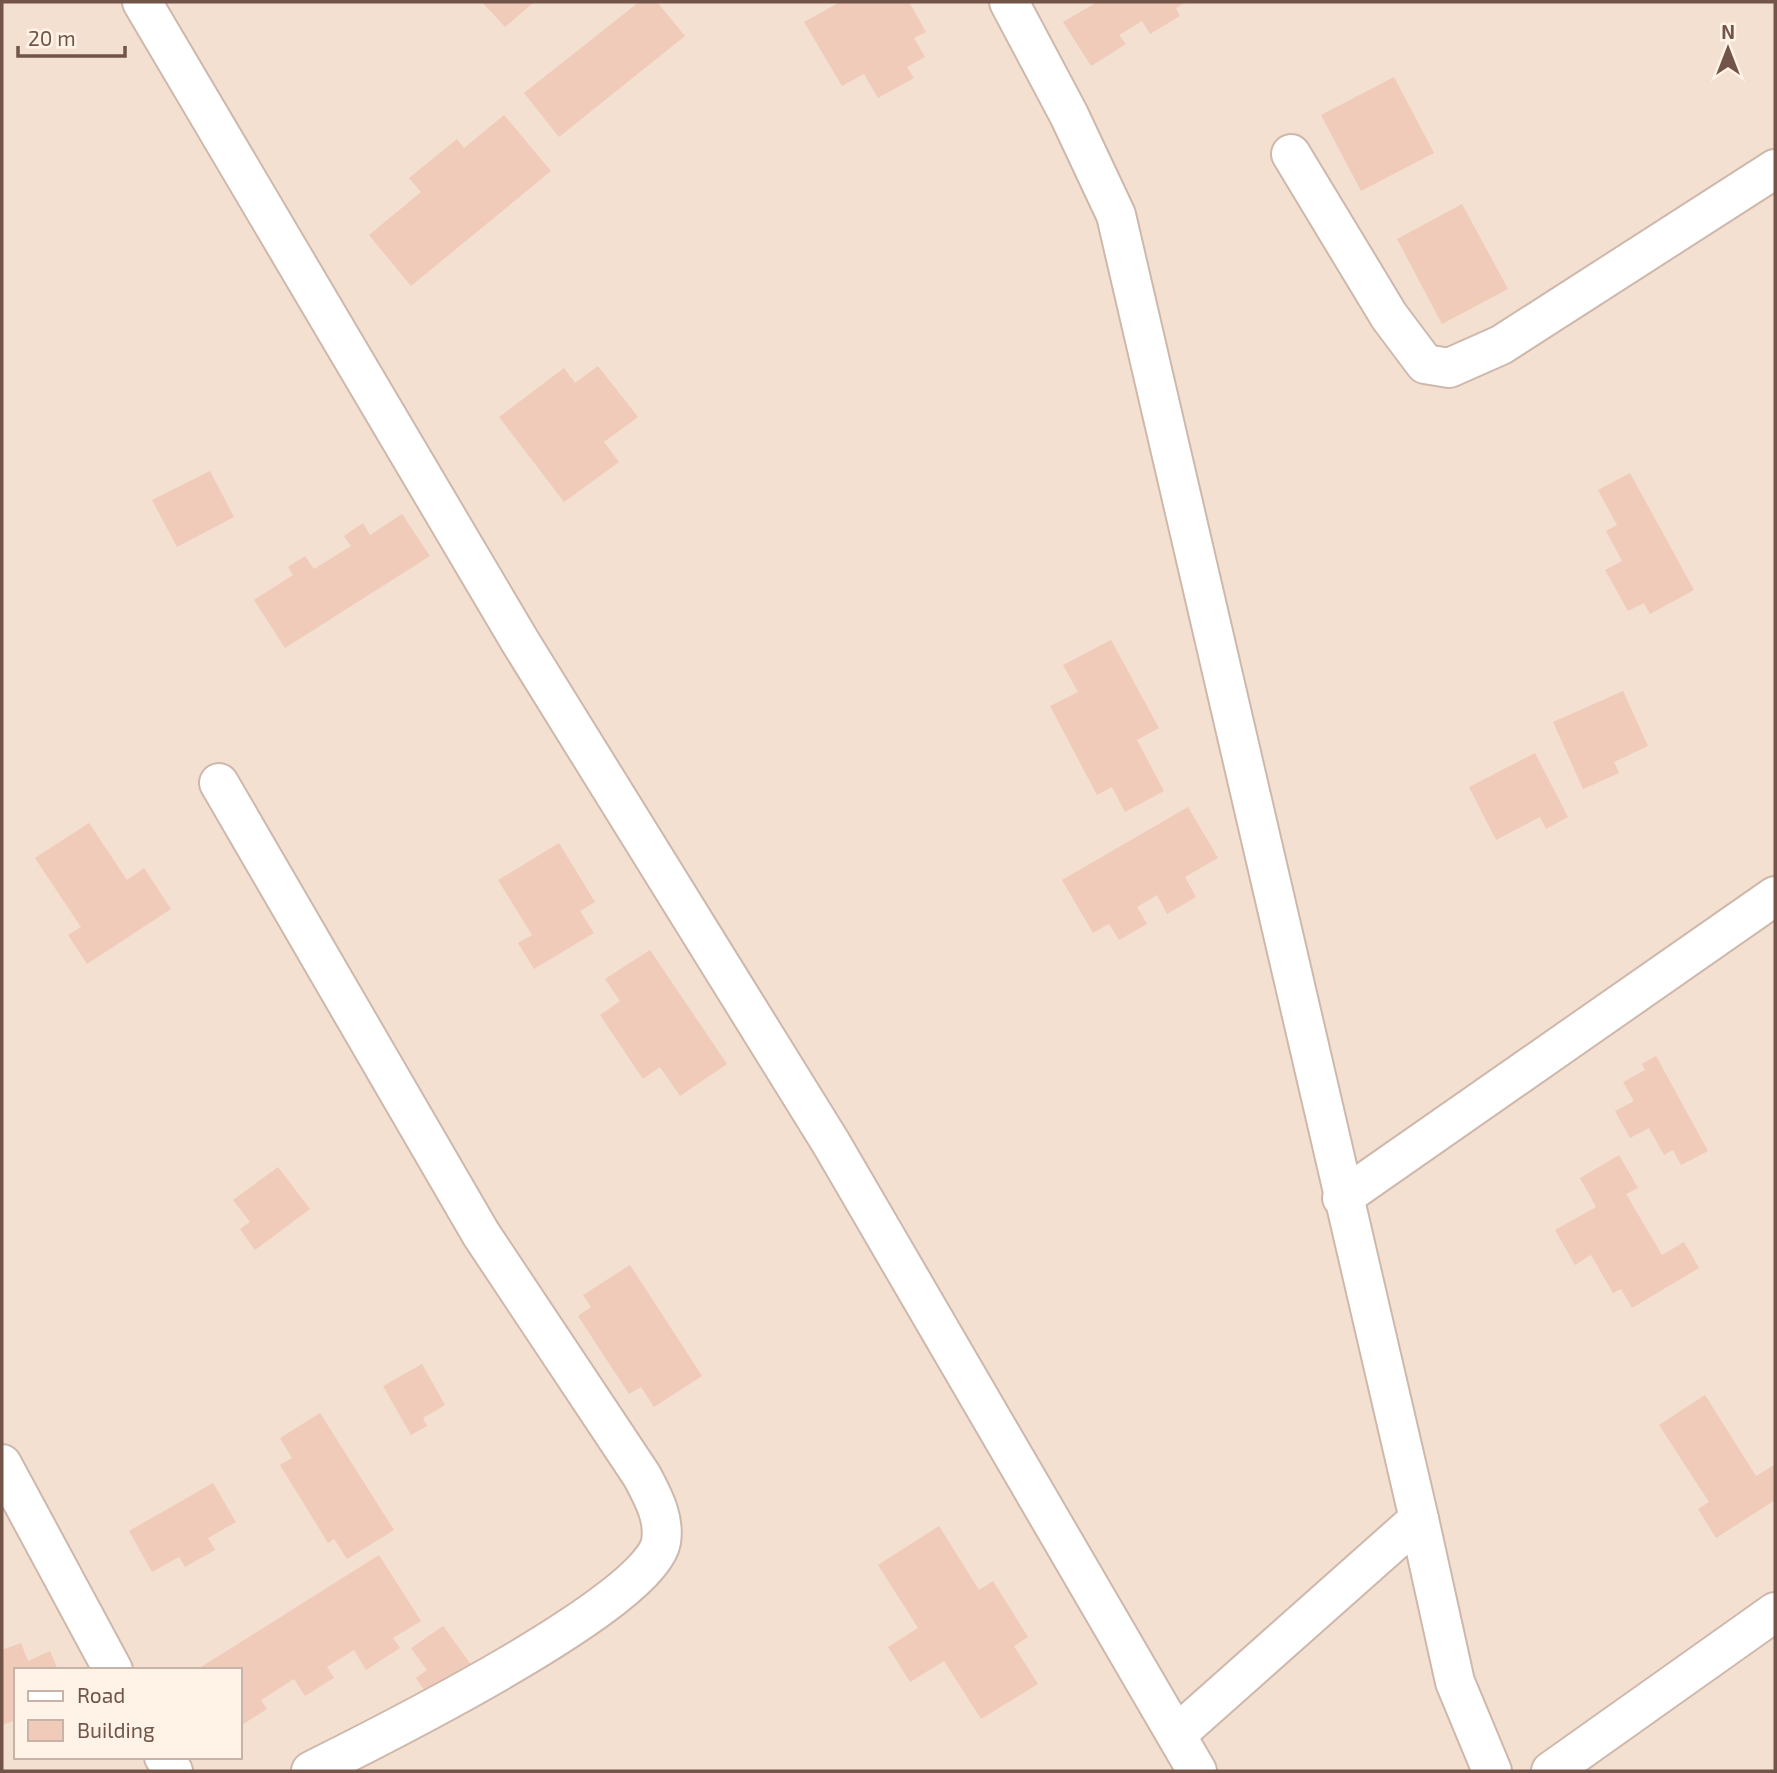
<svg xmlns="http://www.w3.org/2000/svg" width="1777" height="1773" font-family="'Exo 2',sans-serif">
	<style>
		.residential { fill: #f3e0d0; fill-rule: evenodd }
		.building { fill: #f0cbba }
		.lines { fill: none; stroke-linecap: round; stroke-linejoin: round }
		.street-casing { stroke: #ceb8ac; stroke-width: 42 }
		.street { stroke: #fff; stroke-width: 38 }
	</style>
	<rect width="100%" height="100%" fill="#fcefe2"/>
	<path class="residential" d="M2,2H1775V1771H2ZM16,1670H240V1757H16Z"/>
	<g class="building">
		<path d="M482,2H534L505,27Z"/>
		<path d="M639,2H657L685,36L559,137L524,93Z"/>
		<path d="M840,2H909L926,32L914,38L925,57L907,67L914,78L878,98L864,74L842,86L804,22Z"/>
		<path d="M1097,2H1186L1176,8L1180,16L1150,34L1142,21L1119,35L1126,44L1091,66L1063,22Z"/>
		<path d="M1394,77L1434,153L1361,191L1321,115Z"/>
		<path d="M504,115L551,171L411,286L369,235L421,192L409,178L457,139L464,148Z"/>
		<path d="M1462,204L1508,289L1442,324L1397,239Z"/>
		<path d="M598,366L638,417L604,442L619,462L564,502L499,417L564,368L575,383Z"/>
		<path d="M210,471L234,517L177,547L152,500Z"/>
		<path d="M1630,473L1694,590L1650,614L1644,603L1628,611L1605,570L1622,561L1606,531L1617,525L1598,490Z"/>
		<path d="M402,514L430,556L285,648L254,600L293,575L288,567L305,556L314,569L351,546L344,536L363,523L370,535Z"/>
		<path d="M1111,640L1159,728L1137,740L1164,791L1125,812L1112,787L1097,795L1050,706L1078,692L1063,665Z"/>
		<path d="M1623,691L1648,746L1614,762L1619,773L1583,789L1553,722Z"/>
		<path d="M1535,753L1568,817L1546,829L1540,817L1496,840L1469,787Z"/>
		<path d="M1188,807L1218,858L1185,877L1196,897L1167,914L1157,895L1137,907L1147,924L1119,940L1109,924L1093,933L1062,880Z"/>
		<path d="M89,823L127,880L144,868L171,909L87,964L68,935L81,927L35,858Z"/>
		<path d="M559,843L595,902L580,911L594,933L534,969L518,943L532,935L498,880Z"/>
		<path d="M650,950L727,1064L680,1096L660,1067L643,1079L600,1015L620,1001L605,979Z"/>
		<path d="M1656,1056L1708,1151L1681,1165L1673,1150L1664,1155L1649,1128L1630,1138L1615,1111L1634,1101L1623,1082L1645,1070L1642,1064Z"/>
		<path d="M1619,1155L1638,1188L1626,1194L1662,1255L1684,1242L1699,1268L1632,1308L1621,1289L1613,1293L1591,1255L1575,1265L1555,1230L1596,1207L1580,1178Z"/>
		<path d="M278,1167L310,1209L255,1250L240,1229L250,1222L233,1200Z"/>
		<path d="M630,1265L702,1376L654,1407L641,1387L629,1394L578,1316L591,1307L583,1295Z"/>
		<path d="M422,1364L445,1405L423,1418L427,1426L411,1435L383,1386Z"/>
		<path d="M1705,1395L1756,1476L1774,1465L1775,1467V1500L1716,1538L1698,1509L1709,1502L1659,1425Z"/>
		<path d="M320,1413L394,1530L347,1559L334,1539L328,1543L280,1465L292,1458L280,1438Z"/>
		<path d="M213,1483L236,1522L208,1538L215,1550L185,1567L179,1557L152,1572L129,1531Z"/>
		<path d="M939,1526L979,1590L993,1581L1028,1637L1014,1646L1038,1684L981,1719L944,1661L910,1682L888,1647L918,1628L878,1565Z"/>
		<path d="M379,1555L421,1621L393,1638L400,1648L366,1670L354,1650L327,1667L334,1678L305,1696L294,1679L261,1700L267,1709L240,1726V1670L201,1667Z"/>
		<path d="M443,1626L475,1670L432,1701L416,1678L427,1670L411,1648Z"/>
		<path d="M21,1643L28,1661L50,1651L58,1670H16V1720L2,1725V1650Z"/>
	</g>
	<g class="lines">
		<defs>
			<g id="street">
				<path d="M142,2L521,643L831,1143L1197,1771"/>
				<path d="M1009,2L1069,115L1116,215L1419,1519L1177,1734"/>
				<path d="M1291,154L1389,316L1425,364L1449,368L1501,345L1775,169"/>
				<path d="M219,783L481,1234L642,1476C653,1497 665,1518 661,1542C650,1603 373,1740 311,1771"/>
				<path d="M1342,1198L1775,896"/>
				<path d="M2,1464L113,1670"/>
				<path d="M1419,1519L1455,1682L1492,1771"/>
				<path d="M164,1757L173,1771"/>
				<path d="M1551,1771L1775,1612"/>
			</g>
		</defs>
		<use href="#street" class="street-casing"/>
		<use href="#street" class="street"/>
	</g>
	<rect width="1777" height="1773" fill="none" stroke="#725449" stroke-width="7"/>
	<rect x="14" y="1668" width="228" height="91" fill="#fff3e8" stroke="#c7b3a8" stroke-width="2"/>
	<rect x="28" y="1691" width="35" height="10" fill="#ffffff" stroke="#c7b3a8" stroke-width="2"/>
	<text x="77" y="1703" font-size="21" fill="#725449">Road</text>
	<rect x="28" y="1720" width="35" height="21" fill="#f0cbba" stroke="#c7b3a8" stroke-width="2"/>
	<text x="77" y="1738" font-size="21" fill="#725449">Building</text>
	<g transform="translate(1728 49)" stroke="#fff3e8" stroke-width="5" paint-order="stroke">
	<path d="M0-5L12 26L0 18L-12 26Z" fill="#725449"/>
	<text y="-10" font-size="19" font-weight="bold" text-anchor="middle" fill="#725449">N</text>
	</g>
	<path d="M18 46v10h107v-10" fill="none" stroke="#725449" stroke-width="3.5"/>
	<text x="28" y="46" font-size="21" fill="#725449" stroke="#fff3e8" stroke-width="5" paint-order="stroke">20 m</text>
</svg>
